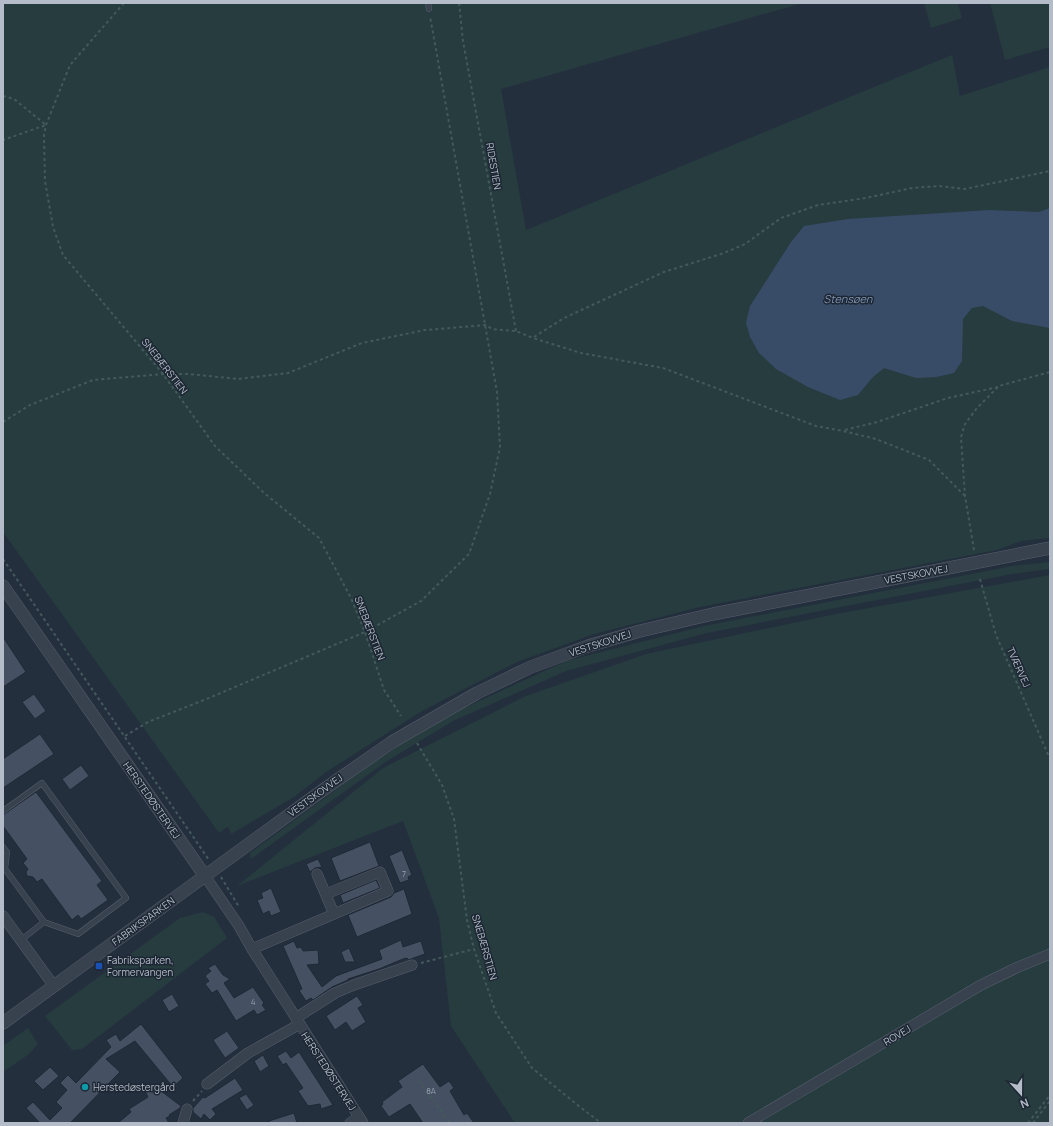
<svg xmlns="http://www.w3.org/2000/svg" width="1053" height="1126" font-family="Manrope,sans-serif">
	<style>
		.green { fill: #263c3f }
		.water { fill: #394c67 }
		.building { fill: #455162; stroke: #1f2835 }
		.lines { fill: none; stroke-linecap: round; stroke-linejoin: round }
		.service-casing { stroke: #565f6c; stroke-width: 6 }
		.minor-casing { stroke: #565f6c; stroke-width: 11 }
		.tertiary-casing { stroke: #565f6c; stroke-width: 13 }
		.path { stroke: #44595c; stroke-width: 2; stroke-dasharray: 3 3; stroke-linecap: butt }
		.service { stroke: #38414e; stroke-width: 5 }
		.minor { stroke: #38414e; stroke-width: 10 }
		.tertiary { stroke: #38414e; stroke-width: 12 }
		.transit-dot { fill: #1a4fb4; stroke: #1d2633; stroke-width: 1.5 }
		.culture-dot { fill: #0f9aa8; stroke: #1d2633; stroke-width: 1.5 }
		.labels { text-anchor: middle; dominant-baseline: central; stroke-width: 3; stroke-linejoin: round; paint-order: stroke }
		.number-label { font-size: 8px; fill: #98a1af }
		.street-label { font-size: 10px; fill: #b4bcc9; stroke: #1d2633 }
		.poi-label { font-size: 10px; fill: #b4bcc9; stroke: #1d2633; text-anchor: start }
		.water-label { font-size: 11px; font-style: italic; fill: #7c92b1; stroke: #1d2633 }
	</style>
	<rect width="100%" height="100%" fill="#242f3e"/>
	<g class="green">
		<path d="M3,3H803L501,89L526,230L952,55L960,96L1050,67V538L1021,541L997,550L700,607L594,634L517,662L422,711L326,772L294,797L231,834L229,828L227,827L219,833L3,532Z"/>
		<path d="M924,3H958L962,18L931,28Z"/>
		<path d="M990,3H1050V47L1005,60Z"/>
		<path d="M1050,562V569L1012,574L707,633L566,671L453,721L387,761L251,859L250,853L383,755L451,714L566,661L704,626L1012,566Z"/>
		<path d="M1050,575V1123H515L451,1026L439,918L403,821L237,886L383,768L526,696L646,654L831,615Z"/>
		<path d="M203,912L214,917L227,938L82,1049L72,1050L45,1016L180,918Z"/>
		<path d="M28,1028L38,1044L29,1054L3,1072V1046Z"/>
	</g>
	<path class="water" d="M1050,208V328L1012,321L983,306L972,308L963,319L962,361L954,373L936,377L916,378L884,368L873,377L858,395L840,400L808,387L776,369L759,353L750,337L746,323L750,306L791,242L804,226L848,219L990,210L1039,212Z"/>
	<g class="building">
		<path d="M3,637L26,672L3,687Z"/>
		<path d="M34,694L46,711L35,719L22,702Z"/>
		<path d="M40,734L54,754L3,788V759Z"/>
		<path d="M81,765L89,776L70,790L62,779Z"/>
		<path d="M36,792L102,881L97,885L108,900L81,919L78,915L72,920L42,879L37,882L33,877L27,876L26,872L28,869L23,863L27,859L3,826V815Z"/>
		<path d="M370,842L379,866L340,881L331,858Z"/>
		<path d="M402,850L412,875L408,877L409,880L400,883L389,856Z"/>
		<path d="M318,859L322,867L315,868L310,872L306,864Z"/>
		<path d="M376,880L380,888L343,903L340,895Z"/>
		<path d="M271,888L281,912L271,916L269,911L263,914L257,900L263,898L261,893Z"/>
		<path d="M404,889L412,914L357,937L348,915L391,897L394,893Z"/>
		<path d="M401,940L403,947L421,941L425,954L408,960L407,958L403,959L379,969L348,979V980L332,987L313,1000L311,998L306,1001L300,992L299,990L302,989L283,946L294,941L297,948L301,947L303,951L318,950L319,964L307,965L322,987L336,976L382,959L379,950Z"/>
		<path d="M349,948L355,962H345L341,952Z"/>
		<path d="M215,964L223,975L230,979L224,983L234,998L253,987L264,1003L262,1005L266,1010L257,1015L254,1010L236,1021L217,990L212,993L205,984L209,981L205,976L211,971L208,968Z"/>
		<path d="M172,994L179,1006L169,1012L162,1000Z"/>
		<path d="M357,996L363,1005L358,1008L366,1022L352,1031L346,1022L335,1030L326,1016Z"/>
		<path d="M141,1024L183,1078L173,1087L135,1041L106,1059L120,1072L70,1123H40L26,1108L33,1102L50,1120L62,1108L56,1102L67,1090L60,1083L68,1075L76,1083L111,1047L106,1040L116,1034L120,1041Z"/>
		<path d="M227,1031L239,1048L225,1058L213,1040Z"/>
		<path d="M286,1051L291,1058L299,1052L333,1105L321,1109L320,1104L308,1106L298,1091L303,1088L286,1063L283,1065L277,1056Z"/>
		<path d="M263,1055L269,1066L260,1072L254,1061Z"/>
		<path d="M423,1064L440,1087L449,1081L454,1088L450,1091L464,1115L467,1113L474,1123H423L410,1104L389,1117L381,1106L383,1104L382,1102L402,1087L398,1081Z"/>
		<path d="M50,1067L59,1076L43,1090L34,1081Z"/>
		<path d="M235,1078L243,1090L212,1109L216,1114L210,1120L204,1114L201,1119L193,1112V1108L203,1097L205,1098Z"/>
		<path d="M150,1086L161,1091L181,1106L180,1108L169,1115L170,1116L166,1118L169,1123H118L131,1112L129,1109L148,1097L144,1089Z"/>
		<path d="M246,1094L254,1105L247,1110L239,1098Z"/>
		<path d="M294,1113L297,1123H270L269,1121Z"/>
	</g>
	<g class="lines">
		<defs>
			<g id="service">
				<path d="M428,3L429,9"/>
				<path d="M3,811L42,783L126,898L78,934L44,922L5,869L7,852L3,847"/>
				<path d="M21,940L44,922"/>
			</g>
			<g id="minor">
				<path d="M317,874L334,914"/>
				<path d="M205,876L239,926L252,949L363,1123"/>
				<path d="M3,916L54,986"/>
				<path d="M252,949L388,891L380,872L326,894"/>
				<path d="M296,1018L335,993L354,985L412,965"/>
				<path d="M207,1084L248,1053L300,1024"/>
				<path d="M183,1123L187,1109"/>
				<path d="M350,1123L359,1117"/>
				<path d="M748,1123L981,985L1016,968L1050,954"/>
			</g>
			<g id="tertiary">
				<path d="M3,586L205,876"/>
				<path d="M3,1023L323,790L392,742L477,693L531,667L588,646L640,631L713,614L1050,548"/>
			</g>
		</defs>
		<use href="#service" class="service-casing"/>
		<use href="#minor" class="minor-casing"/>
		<use href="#tertiary" class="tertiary-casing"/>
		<g class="path">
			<path d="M124,3L70,65L46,125L44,135L45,181L53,227L63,255L163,374L215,446L263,492L319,538L351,598L365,632L384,690L401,716"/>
			<path d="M459,3L463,41L516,331"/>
			<path d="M3,96L14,99L46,125L3,140"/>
			<path d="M534,337L564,318L664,272L724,253L745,244L781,218L818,205L866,198L912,188L939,186L965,189L1050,171"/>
			<path d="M3,422L30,405L93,380L163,374H189L238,379L288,373L362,343L425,330L486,325L492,329L516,331L533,338L581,353L663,368L816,426L843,431L876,439L929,460L965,496"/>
			<path d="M845,430L877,422L948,398L998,387"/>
			<path d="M974,550L965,496L961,437L965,424L977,408L999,386L1050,372"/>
			<path d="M3,559L209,860"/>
			<path d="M980,579L996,635L1050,759"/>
			<path d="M125,736L148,722L209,698L365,632L421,601L469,554L490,494L500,447L497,392L430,16"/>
			<path d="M417,743L442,785L454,819L467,920L474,949L496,1013L532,1068L580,1107L601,1123"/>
			<path d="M221,877L239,907"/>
			<path d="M421,963L474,949"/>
			<path d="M419,1081L450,1123"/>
			<path d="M193,1101L202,1091"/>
			<path d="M1028,1123L1050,1095"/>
			<path d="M1033,1123L1050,1101"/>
		</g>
		<use href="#service" class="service"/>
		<use href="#minor" class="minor"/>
		<use href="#tertiary" class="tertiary"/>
	</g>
	<rect class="transit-dot" x="95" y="962" width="8" height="8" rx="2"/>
	<circle class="culture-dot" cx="85" cy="1087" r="4"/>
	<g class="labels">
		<g class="number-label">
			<text x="404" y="873">7</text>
			<text x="253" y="1001">4</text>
			<text x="431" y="1090">8A</text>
		</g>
		<g class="street-label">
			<text transform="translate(494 166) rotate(80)">RIDESTIEN</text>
			<text transform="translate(165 366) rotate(52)">SNEBÆRSTIEN</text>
			<text transform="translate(916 574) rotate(-11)">VESTSKOVVEJ</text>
			<text transform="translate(370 628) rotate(69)">SNEBÆRSTIEN</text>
			<text transform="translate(600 643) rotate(-18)">VESTSKOVVEJ</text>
			<text transform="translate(1019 667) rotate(66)">TVÆRVEJ</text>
			<text transform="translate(315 795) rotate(-36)">VESTSKOVVEJ</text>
			<text transform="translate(152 800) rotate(55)">HERSTEDØSTERVEJ</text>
			<text transform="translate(143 921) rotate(-36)">FABRIKSPARKEN</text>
			<text transform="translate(485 947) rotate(74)">SNEBÆRSTIEN</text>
			<text transform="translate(897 1035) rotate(-31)">ROVEJ</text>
			<text transform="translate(329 1071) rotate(57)">HERSTEDØSTERVEJ</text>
		</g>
		<g class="poi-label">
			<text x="107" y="960">Fabriksparken,<tspan x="107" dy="12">Formervangen</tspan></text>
			<text x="93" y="1087">Herstedøstergård</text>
		</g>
		<g class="water-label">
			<text x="848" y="298">Stensøen</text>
		</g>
	</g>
	<rect width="1053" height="1126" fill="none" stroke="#b4bcc9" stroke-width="8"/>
	<g transform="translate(1021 1094) rotate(159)" stroke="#1d2633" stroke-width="3" paint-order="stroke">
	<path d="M0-3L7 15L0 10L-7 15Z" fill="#b4bcc9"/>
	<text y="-6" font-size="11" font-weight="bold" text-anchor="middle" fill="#b4bcc9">N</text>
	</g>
</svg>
